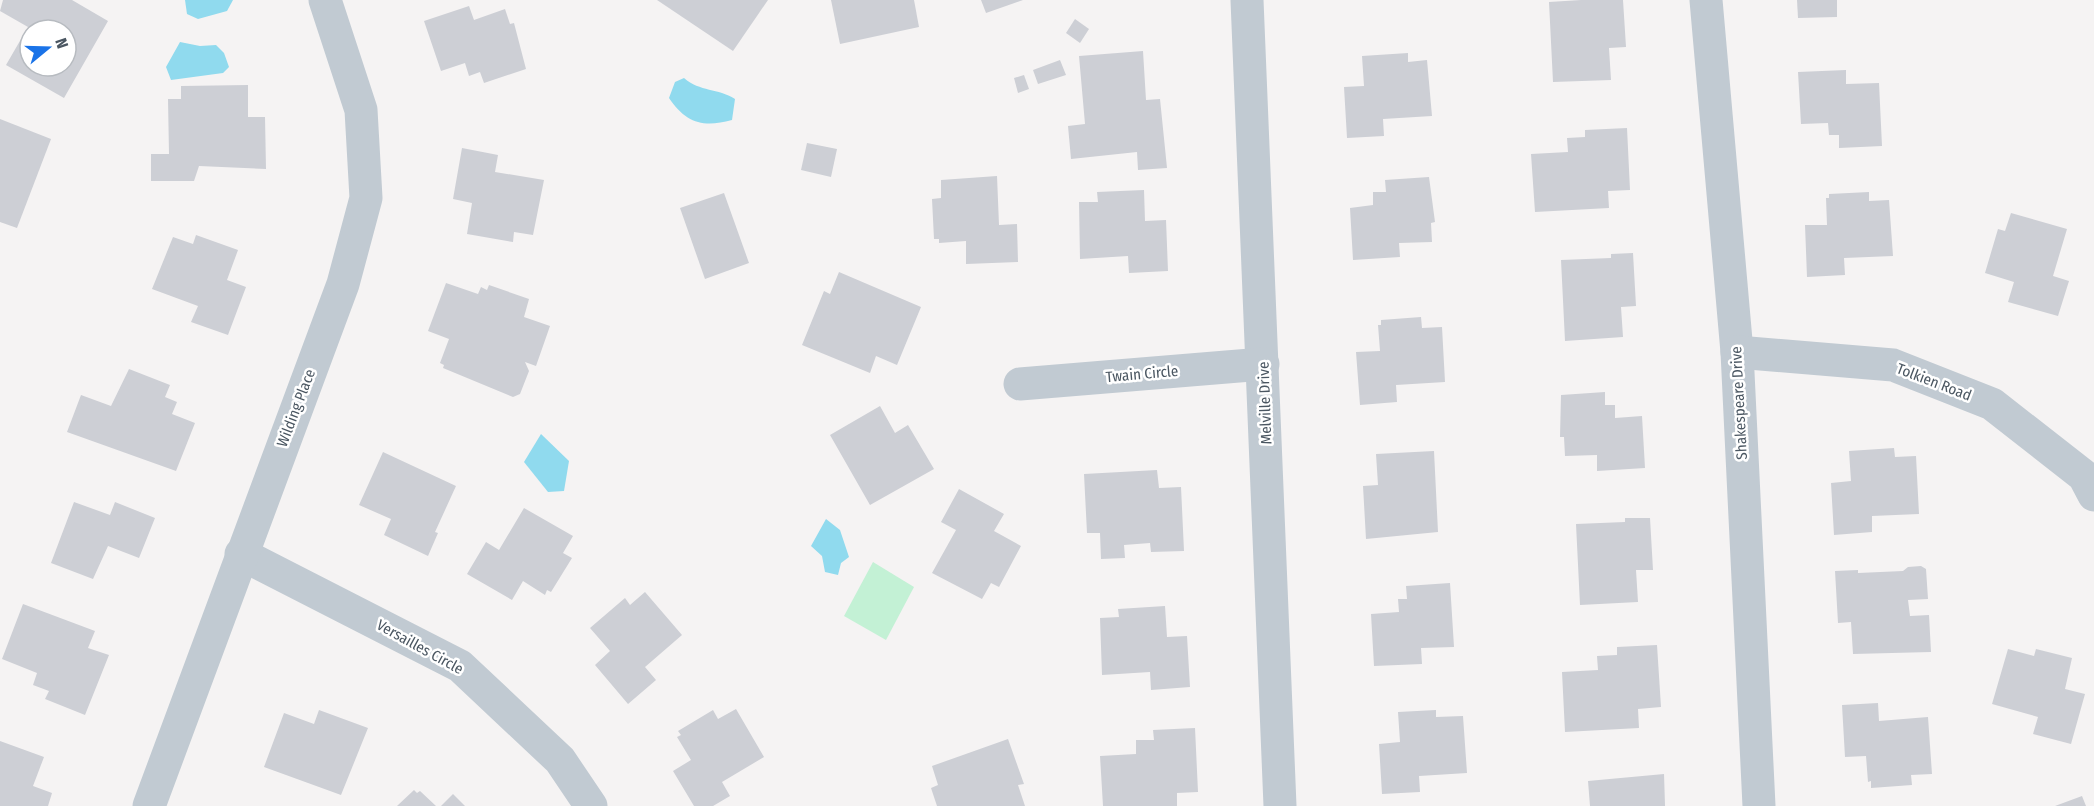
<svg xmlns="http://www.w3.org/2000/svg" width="2094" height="806" font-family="'Fira Sans Condensed',sans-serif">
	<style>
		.green { fill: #c3f1d5 }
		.water { fill: #90daee }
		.building { fill: #cdcfd5; fill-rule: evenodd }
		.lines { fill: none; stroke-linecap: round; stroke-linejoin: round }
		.minor { stroke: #c1cad2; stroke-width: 33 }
		.labels { text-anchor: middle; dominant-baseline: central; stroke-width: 5; stroke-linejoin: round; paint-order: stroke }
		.street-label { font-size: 15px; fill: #4a5661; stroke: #fff }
	</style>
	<rect width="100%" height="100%" fill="#f5f3f3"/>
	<path class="green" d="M873,562L914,587L886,640L844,616Z"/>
	<g class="water">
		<path d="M185,0H233L227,11L198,19L187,14Z"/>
		<path d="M180,42L200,46L216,45L224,53L229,67L223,73L171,80L166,67Z"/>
		<path d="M684,78C700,92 718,88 735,99L732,120C703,128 686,123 669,98L675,82Z"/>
		<path d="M541,434L569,461L564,491L548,492L524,462Z"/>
		<path d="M826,519L840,530L849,557L841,563L838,575L825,572L822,556L811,546Z"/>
	</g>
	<g class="building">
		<path d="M3,0H72L108,21L64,98L6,65L28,27L0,11ZM30,30H66V66H30Z"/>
		<path d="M657,0H768L733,51Z"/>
		<path d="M831,0H914L919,27L840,44Z"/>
		<path d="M981,0H1023L986,13Z"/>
		<path d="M1581,0H1623L1626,47L1609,48L1611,80L1553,82L1549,2Z"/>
		<path d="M1797,0H1837V17L1798,18Z"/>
		<path d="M469,6L474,20L505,9L510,24L514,23L526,69L484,83L480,72L469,76L465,63L441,71L424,21Z"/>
		<path d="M1075,19L1089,29L1080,43L1066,33Z"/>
		<path d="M1143,51L1146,100L1160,99L1167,168L1138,170L1137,152L1071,159L1068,126L1085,124L1079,56Z"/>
		<path d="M1408,53V62L1427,60L1432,116L1383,119L1384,136L1347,138L1344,87L1364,86L1362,56Z"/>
		<path d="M1060,60L1066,75L1038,84L1033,70Z"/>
		<path d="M1846,70V84L1879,83L1882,146L1839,148V135H1829L1828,123L1801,124L1798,72Z"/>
		<path d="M1024,75L1029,89L1018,93L1014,78Z"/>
		<path d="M248,85V117H265L266,169L199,166L194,181H151V154H169L168,99H181V86Z"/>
		<path d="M0,119L51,139L17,228L0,222Z"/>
		<path d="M1627,128L1630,190L1608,191L1609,208L1535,212L1531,154L1568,152L1567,138L1585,137V130Z"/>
		<path d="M807,143L837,149L831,177L801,170Z"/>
		<path d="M462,148L498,155L495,172L544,180L533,235L514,232L513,242L467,234L472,203L453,199Z"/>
		<path d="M997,176L999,225L1017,224L1018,262L966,264V241L939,243V239H934L932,199L941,198V180Z"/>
		<path d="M1429,177L1435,222L1431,223L1432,242L1399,243L1400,257L1353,260L1350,208L1373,205V192H1386L1385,180Z"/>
		<path d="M1144,190L1145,221L1166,220L1168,271L1129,273L1128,256L1080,259L1079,202H1098L1097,192Z"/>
		<path d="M1869,192V201L1889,200L1893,256L1844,258L1845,275L1807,277L1805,225H1827L1826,198H1829V194Z"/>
		<path d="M724,193L749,263L705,279L680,208Z"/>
		<path d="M2011,213L2067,229L2053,276L2069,281L2058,316L2008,302L2014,282L1985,273L1998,229L2005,231Z"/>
		<path d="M196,235L238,250L227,280L246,287L228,335L191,322L198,306L152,289L173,237L193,244Z"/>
		<path d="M1633,253L1636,306L1621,307L1623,337L1565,341L1561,260L1611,258V254Z"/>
		<path d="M839,272L921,307L897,365L876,356L870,373L802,345L824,291L830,294Z"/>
		<path d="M446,283L478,294L481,287L487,290L489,285L529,299L524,317L550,326L536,366L525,362L529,371L520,394L513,397L443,368L444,365L440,363L449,339L428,331Z"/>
		<path d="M1421,317L1422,328L1442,327L1445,382L1396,385L1397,402L1360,405L1356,352L1380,351L1378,325H1381V320Z"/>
		<path d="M129,369L170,385L165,397L177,402L172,414L195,423L176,471L67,432L81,395L111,406Z"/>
		<path d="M1605,392V405H1615V418L1642,416L1645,468L1597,471V455L1565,456L1564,437H1560L1561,395Z"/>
		<path d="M880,406L895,433L908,425L934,469L870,505L830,435Z"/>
		<path d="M1894,448L1895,457L1916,456L1919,514L1872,516V532L1834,535L1831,483L1851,481L1849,451Z"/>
		<path d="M1434,451L1438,532L1366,539L1363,486L1378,485L1376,454Z"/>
		<path d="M383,452L456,486L435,532L438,533L428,556L384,535L391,519L359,505Z"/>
		<path d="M1157,470L1159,488L1181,487L1184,551L1151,552L1150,543L1124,545L1125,558L1101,559L1100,533H1087L1084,474Z"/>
		<path d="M959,489L1004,514L994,531L1021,546L999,587L991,583L982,599L932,573L956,530L941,522Z"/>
		<path d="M74,502L110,515L115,502L155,518L139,558L108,546L93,579L51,563Z"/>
		<path d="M524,508L573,536L563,553L572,558L551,592L547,590L545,595L523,581L512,600L467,574L486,542L499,550Z"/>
		<path d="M1625,518H1650L1653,570H1636L1638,602L1580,605L1576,524L1625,522Z"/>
		<path d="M1921,566L1926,569L1928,599L1908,600L1910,616L1929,615L1931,652L1853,654L1851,622L1838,623L1835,571L1858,570V573L1903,571L1908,567Z"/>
		<path d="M1450,583L1454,647L1421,648L1422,664L1374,666L1371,614L1399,612L1398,599H1407L1406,586Z"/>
		<path d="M645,592L682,635L645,667L656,680L628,704L595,665L610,651L590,628L625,598L630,605Z"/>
		<path d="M23,604L95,631L88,648L109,655L85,715L45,699L49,691L33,685L37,673L2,659Z"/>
		<path d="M1165,606L1167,637L1187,636L1190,687L1151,690L1150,672L1102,675L1100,618L1119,617L1118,609Z"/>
		<path d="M1657,645L1661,707L1638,709L1639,728L1565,732L1562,672L1598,670L1597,656L1617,655V647Z"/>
		<path d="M2008,649L2034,656L2036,649L2072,658L2065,689L2085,694L2071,744L2033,734L2038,717L1992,704Z"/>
		<path d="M1878,703L1879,721L1928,717L1932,774L1911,775L1912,785L1871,788V781L1868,782L1866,756L1845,757L1842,705Z"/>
		<path d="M736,709L764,757L722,782L730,796L713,806H694L673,771L691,760L677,737L681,735L678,731L713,710L718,719Z"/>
		<path d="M319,710L368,728L341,795L264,767L284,713L314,724Z"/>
		<path d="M1436,710V717L1463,716L1467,773L1419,776L1420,792L1382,794L1379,744L1400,742L1398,712Z"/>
		<path d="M1195,728L1198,792L1177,793V806H1103L1100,756L1136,754V740H1154L1153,730Z"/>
		<path d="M1008,739L1024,784L1018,785L1025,806H937L931,788L938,785L932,766Z"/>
		<path d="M0,741L44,757L33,786L52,793L48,806H0Z"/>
		<path d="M1664,774L1665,806H1590L1588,781Z"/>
		<path d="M414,790L417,793L420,791L436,806H397Z"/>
		<path d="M453,794L465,806H441Z"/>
		<path d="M2082,796L2086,806H2055Z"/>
	</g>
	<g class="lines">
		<g class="minor">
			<path d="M1247,0L1280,806"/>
			<path d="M1706,0L1737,352L1759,806"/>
			<path d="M1737,352L1893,365L1992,404L2084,476L2094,495"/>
			<path d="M1020,384L1263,364"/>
			<path d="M241,554L460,666L560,760L591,806"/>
			<path d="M149,806L343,284L366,198L361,110L325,0"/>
		</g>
	</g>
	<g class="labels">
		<g class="street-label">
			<text transform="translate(1142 374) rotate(-5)">Twain Circle</text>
			<text transform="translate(1934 382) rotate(21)">Tolkien Road</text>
			<text transform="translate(1265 403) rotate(-92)">Melville Drive</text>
			<text transform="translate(1739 403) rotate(-93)">Shakespeare Drive</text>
			<text transform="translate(296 408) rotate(-69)">Wilding Place</text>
			<text transform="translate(420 647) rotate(29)">Versailles Circle</text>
		</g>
	</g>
	<g transform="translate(48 48) rotate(71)"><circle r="28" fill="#ffffff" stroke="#b7bbc0" stroke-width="1.5"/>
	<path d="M0-4.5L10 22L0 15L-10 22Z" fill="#1a73e8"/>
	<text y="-9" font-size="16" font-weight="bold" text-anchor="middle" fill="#4a5661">N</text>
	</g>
</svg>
